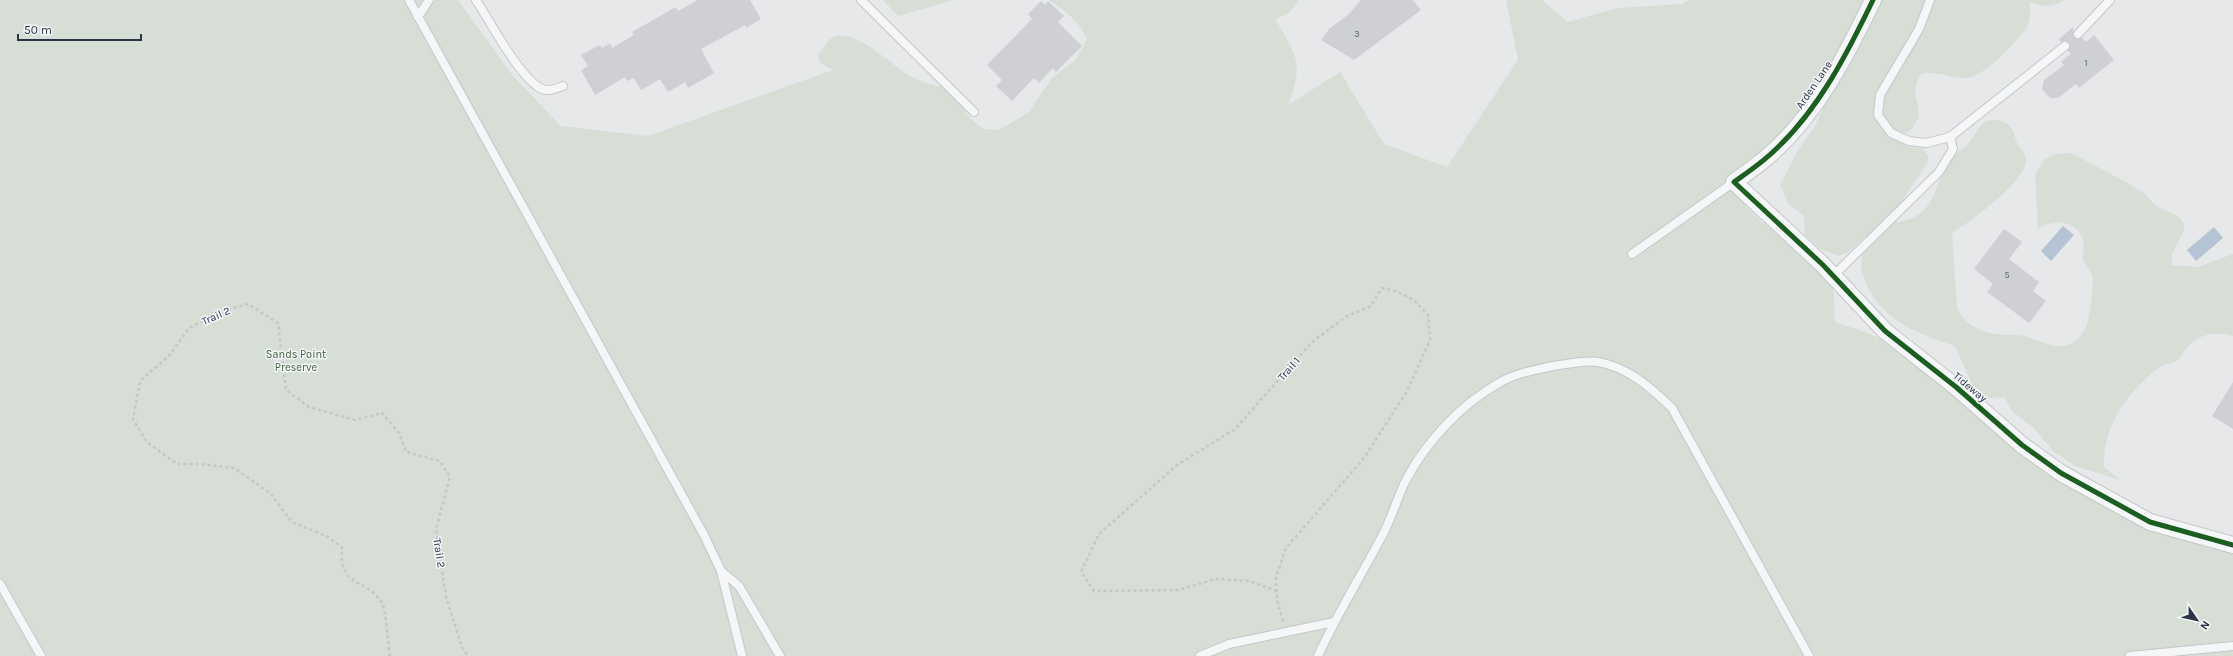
<svg xmlns="http://www.w3.org/2000/svg" width="2233" height="656" font-family="Karla,sans-serif">
	<style>
		.green { fill: #d6ded6 }
		.water { fill: #b4c4d5 }
		.building { fill: #ced0d3 }
		.lines { fill: none; stroke-linecap: round; stroke-linejoin: round }
		.service-casing { stroke: #c4c6c8; stroke-width: 10 }
		.minor-casing { stroke: #c4c6c8; stroke-width: 18 }
		.path { stroke: #c5c6ca; stroke-width: 2.5; stroke-dasharray: 3 3; stroke-linecap: butt }
		.service { stroke: #f5f6f7; stroke-width: 8 }
		.minor { stroke: #f5f6f7; stroke-width: 16 }
		.cycleway-casing { stroke: #f4f6f9; stroke-width: 8 }
		.cycleway { stroke: #1b5e20; stroke-width: 5 }
		.labels { text-anchor: middle; dominant-baseline: central; stroke-width: 3; stroke-linejoin: round; paint-order: stroke }
		.number-label { font-size: 9px; fill: #545c69 }
		.street-label { font-size: 11px; fill: #2b3445; stroke: #f4f6f9 }
		.park-label { font-size: 11px; fill: #3f6138; stroke: #f4f6f9 }
	</style>
	<rect width="100%" height="100%" fill="#e6e8ea"/>
	<g class="green">
		<path d="M0,0H458L513,76L561,126L648,136L833,70L820,63L818,56C822,50 827,41 833,37C854,28 890,63 905,73C920,83 937,86 954,90L965,112L975,123L984,129L999,130L1028,113L1052,78L1076,59L1087,39C1079,21 1066,11 1049,0H1299L1288,14L1275,19C1297,55 1304,64 1288,105L1340,72L1384,144L1447,167L1518,60L1506,0H1542L1568,22L1617,8L1683,4L1688,0H2064C2053,9 2042,6 2030,2C2030,10 2031,19 2027,26C2020,40 1983,77 1967,78C1951,79 1937,70 1921,74C1909,94 1919,98 1919,117L1912,129L1896,139L1909,147L1922,148L1928,155V162L1899,205L1896,222C1938,218 1933,183 1952,157C1956,152 1963,150 1967,145C1973,138 1978,128 1985,121C1999,118 2012,121 2015,137C2016,145 2025,151 2026,159C2029,179 1969,223 1952,233L1957,308C1968,331 1992,336 2016,335C2034,335 2054,353 2072,343C2079,340 2085,331 2087,324C2090,317 2094,282 2092,275C2090,270 2085,265 2083,259C2082,253 2085,247 2083,241C2081,228 2064,220 2052,223C2047,223 2042,227 2038,229L2035,175L2044,160L2055,154L2071,153L2128,183L2145,194L2156,206L2178,216L2184,224V231L2172,254V265L2198,267L2233,254V336C2212,331 2198,334 2184,351C2182,354 2180,359 2177,361C2173,364 2165,363 2160,367C2128,390 2102,427 2104,467L2120,480L2075,466L2053,451L2034,428L2012,411L2004,397L1989,398L1974,389L1955,346C1919,334 1882,321 1866,283C1865,279 1862,274 1861,269C1861,258 1864,247 1866,236L1848,252L1839,256L1821,249L1805,235L1804,215L1789,205L1780,185L1798,150L1814,128L1823,108C1802,126 1784,148 1765,167C1760,173 1751,177 1747,183C1745,186 1742,194 1742,197C1741,216 1822,259 1832,286C1836,297 1833,311 1835,322L1865,332L1900,347L1995,430L2210,549H2220L2233,552V656H0Z"/>
		<path d="M883,0H954L898,16Z"/>
	</g>
	<g class="water">
		<path d="M2063,226L2074,235L2051,261L2041,251Z"/>
		<path d="M2214,227L2223,238L2196,261L2187,250Z"/>
	</g>
	<g class="building">
		<path d="M698,0H750L761,19L746,28L745,25L701,49L714,73L688,88L685,82L668,92L660,79L641,90L634,78L627,81L625,77L595,95L581,70L588,66L581,55L600,45L602,48L610,43L612,48L634,35L632,32L676,7L678,11Z"/>
		<path d="M1361,0H1413L1421,10L1354,60L1321,40L1330,28L1348,15Z"/>
		<path d="M1041,1L1045,5L1048,1L1064,16L1058,22L1082,46L1056,72L1053,68L1039,83L1034,78L1012,101L996,86L1002,80L987,65L1032,19L1028,14Z"/>
		<path d="M2073,27L2075,38H2082L2086,42L2094,35L2114,60L2079,88L2076,84L2058,98H2050L2042,89L2044,80L2064,65L2061,62L2071,54L2068,51L2070,46L2069,42H2061L2059,39Z"/>
		<path d="M2004,229L2022,242L2009,259L2039,282L2033,291L2046,301L2029,323L1987,292L1993,284L1974,269Z"/>
		<path d="M2233,382V429L2212,416Z"/>
	</g>
	<g class="lines">
		<defs>
			<g id="service">
				<path d="M409,0L704,535L721,571L742,656"/>
				<path d="M476,0C490,21 520,79 542,89C549,92 557,88 563,86"/>
				<path d="M861,0L974,112"/>
				<path d="M1930,0L1919,29L1880,95L1878,115L1891,133L1909,141L1926,143L1950,137L2065,46"/>
				<path d="M418,17L429,0"/>
				<path d="M2078,34L2110,0"/>
				<path d="M1632,254L1734,182"/>
				<path d="M1833,276L1939,172L1953,149L1950,137"/>
				<path d="M721,571L739,586L780,656"/>
				<path d="M0,584L41,656"/>
				<path d="M1200,656L1229,644L1334,622"/>
				<path d="M1318,656C1337,614 1361,576 1382,536C1392,518 1397,498 1406,480C1427,441 1460,405 1499,383C1515,373 1535,370 1553,366C1567,364 1585,360 1598,362C1628,367 1651,388 1672,408L1809,656"/>
				<path d="M2130,656L2233,646"/>
			</g>
			<path id="minor" d="M1873,0C1847,54 1819,109 1775,150C1763,162 1748,172 1734,182L1823,265L1885,331L1956,387L2022,445L2061,473L2150,522L2233,545"/>
		</defs>
		<use href="#service" class="service-casing"/>
		<use href="#minor" class="minor-casing"/>
		<g class="path">
			<path d="M1277,591L1249,581L1216,579L1179,590L1094,591L1081,572L1099,534L1177,465L1235,429L1312,342L1347,316L1371,306L1382,288L1395,291L1414,300L1428,315L1430,340L1407,391L1364,458L1286,548L1276,577L1277,599L1283,622"/>
			<path d="M390,656C388,645 386,610 382,603C366,576 339,591 342,547L326,536L292,522L270,493L234,468L200,464H177L147,442L133,419L140,381L170,355L189,328L220,312L248,304L278,323L286,390L309,407L355,420L382,413L399,433L406,452L440,461L450,477L436,529L446,597L462,647L468,656"/>
		</g>
		<use href="#service" class="service"/>
		<use href="#minor" class="minor"/>
		<defs>
			<path id="cycleway" d="M1873,0C1847,54 1819,109 1775,150C1763,162 1748,172 1734,182L1823,265L1885,331L1956,387L2022,445L2061,473L2150,522L2233,545"/>
		</defs>
		<use href="#cycleway" class="cycleway-casing"/>
		<use href="#cycleway" class="cycleway"/>
	</g>
	<g class="labels">
		<g class="number-label">
			<text x="1357" y="34">3</text>
			<text x="2086" y="63">1</text>
			<text x="2007" y="275">5</text>
		</g>
		<g class="street-label">
			<text transform="translate(1814 85) rotate(-56)">Arden Lane</text>
			<text transform="translate(216 316) rotate(-24)">Trail 2</text>
			<text transform="translate(1289 369) rotate(-49)">Trail 1</text>
			<text transform="translate(1970 387) rotate(40)">Tideway</text>
			<text transform="translate(439 553) rotate(81)">Trail 2</text>
		</g>
		<g class="park-label">
			<text x="296" y="354">Sands Point<tspan x="296" dy="13">Preserve</tspan></text>
		</g>
	</g>
	<g transform="translate(2197 620) rotate(124)" stroke="#f4f6f9" stroke-width="3" paint-order="stroke">
	<path d="M0-3L7 15L0 10L-7 15Z" fill="#2b3445"/>
	<text y="-6" font-size="11" font-weight="bold" text-anchor="middle" fill="#2b3445">N</text>
	</g>
	<path d="M18 34v6h123v-6" fill="none" stroke="#2b3445" stroke-width="2"/>
	<text x="24" y="34" font-size="12" fill="#2b3445" stroke="#f4f6f9" stroke-width="3" paint-order="stroke">50 m</text>
</svg>
